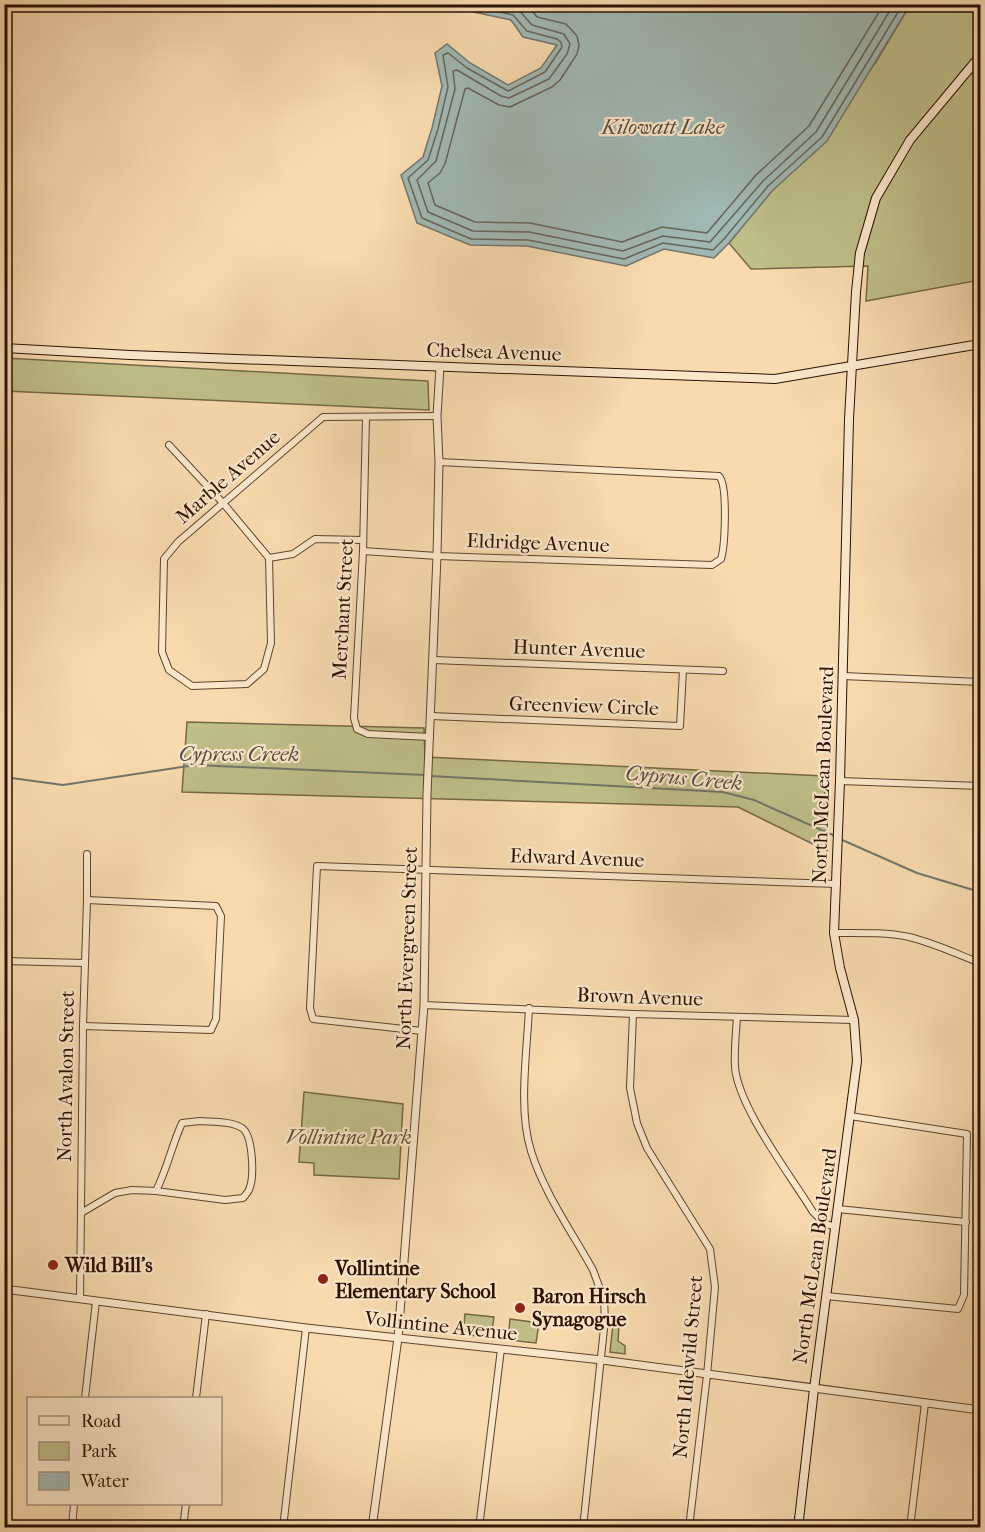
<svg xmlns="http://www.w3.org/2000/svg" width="985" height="1532" font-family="'IM FELL French Canon',serif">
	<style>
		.green { fill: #bfbf89; stroke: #766845; stroke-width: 1.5 }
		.water { fill: #a0b8b3; stroke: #72756c; stroke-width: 1.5 }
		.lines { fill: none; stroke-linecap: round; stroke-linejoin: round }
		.shore { stroke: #66645a; stroke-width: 1.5 }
		.stream { stroke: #72756c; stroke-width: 2 }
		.minor-casing { stroke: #5f432c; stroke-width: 8 }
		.tertiary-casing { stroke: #5f432c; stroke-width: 9 }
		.secondary-casing { stroke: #2c1101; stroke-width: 10 }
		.minor { stroke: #fae7ca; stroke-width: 6 }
		.tertiary { stroke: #fae7ca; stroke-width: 7 }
		.secondary { stroke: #fae7ca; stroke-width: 8 }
		.poi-dot { fill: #8f2418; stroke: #fae7ca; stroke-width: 2 }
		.labels { text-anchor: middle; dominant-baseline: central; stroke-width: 4.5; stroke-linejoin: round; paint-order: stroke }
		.street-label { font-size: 20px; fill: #2c1101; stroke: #fae7ca }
		.park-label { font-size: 20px; font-style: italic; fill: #5f4e31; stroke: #fae7ca }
		.poi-label { font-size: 20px; font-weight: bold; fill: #2c1101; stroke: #fae7ca; text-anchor: start }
		.water-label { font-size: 21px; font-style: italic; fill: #554b3f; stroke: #fae7ca }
	</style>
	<rect width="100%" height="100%" fill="#f7daae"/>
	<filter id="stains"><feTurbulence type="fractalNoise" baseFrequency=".00333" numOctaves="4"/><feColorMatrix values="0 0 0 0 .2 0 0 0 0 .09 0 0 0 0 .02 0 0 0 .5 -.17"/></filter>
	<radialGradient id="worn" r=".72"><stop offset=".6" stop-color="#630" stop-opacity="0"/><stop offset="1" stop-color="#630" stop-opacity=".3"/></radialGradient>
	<g class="green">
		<path d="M910,5H980V280L866,301L868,266L751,269L729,243L876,62Z"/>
		<path d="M5,358L428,381L429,410L5,391Z"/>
		<path d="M187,722L424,728L425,757L824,776L827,851L738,807L182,792Z"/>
		<path d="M304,1092L403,1104L399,1179L314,1175V1163L299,1162Z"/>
		<path d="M465,1314L494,1317L491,1338L463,1334Z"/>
		<path d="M510,1319L539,1323L536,1343L508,1340Z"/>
		<path d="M613,1324L619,1325L618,1341L625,1346V1354L610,1352Z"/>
	</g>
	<path class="water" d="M440,5H910L827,141L773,190L729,243L714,258L664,249L626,266L527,246L470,245L417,223L401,175L423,157L432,128L442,86L435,53L447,44L470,63L508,85L541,68L557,45L523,37L511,20Z"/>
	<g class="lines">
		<g class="shore">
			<path d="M463,4L513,15L527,31L557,39L561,42L562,47L545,72L508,91L467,68L448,53L443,55L448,87L438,129L428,160L408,178L422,218L471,239L528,240L624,259L663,243L713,250L724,239L768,186L822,137L903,4"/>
			<path d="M501,4L518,9L532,25L564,34L570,44L567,54L549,79L509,98L501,96L457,70L453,71L455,89L436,161L417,180L428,212L473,231L529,232L623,251L663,236L710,242L763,181L816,132L894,4"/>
			<path d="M527,4L537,17L566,24L577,36L579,45L577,54L560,80L552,87L510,107L499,105L468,88L465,89L445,164L440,173L428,183L435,205L475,222L530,223L622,242L662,227L707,233L756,175L809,126L884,4"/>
		</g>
		<g class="stream">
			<path d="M430,776L723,792L754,800L835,836"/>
			<path d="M4,777L63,785L195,765L425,775"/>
			<path d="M840,839L917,873L980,892"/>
		</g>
		<defs>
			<g id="minor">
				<path d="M366,417L363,551L354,718L357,729L368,734L430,737"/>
				<path d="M169,445L223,503L269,558L293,554L315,539L363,540"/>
				<path d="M363,551L437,556L712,565L721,559C725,546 728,485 719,476L439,462"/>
				<path d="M269,558L271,643L264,669L247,684L192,686L169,670L162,652L164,559L178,542L323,417L437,416"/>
				<path d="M433,660L723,671"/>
				<path d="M843,676L980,682"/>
				<path d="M431,716L680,726L683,670"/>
				<path d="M840,781L980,786"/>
				<path d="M834,933C859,933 885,932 909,937C934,943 957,954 980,963"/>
				<path d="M4,961L85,963"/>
				<path d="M4,981L6,874"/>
				<path d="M424,1005L633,1014L854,1020"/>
				<path d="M529,1008C527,1052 518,1110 531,1151C544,1193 572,1232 593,1270L604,1300L605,1319L583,1528"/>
				<path d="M633,1014L630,1088L637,1123L647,1148L710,1249L715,1287L707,1375L689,1528"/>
				<path d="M737,1017C736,1033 734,1051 735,1067C738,1107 791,1176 813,1212L824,1223L835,1227"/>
				<path d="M83,1026L211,1030L216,1019L221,916L216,906L87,900"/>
				<path d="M422,1031L313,1019L310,1008L317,866L837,884"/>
				<path d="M200,1121C213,1122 231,1121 242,1128C253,1135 254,1175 250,1187C249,1192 246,1194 243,1198L225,1200L156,1191C167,1169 172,1145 182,1123Z"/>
				<path d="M838,1209L966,1222"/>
				<path d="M81,1213L115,1193L132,1190L156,1191"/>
				<path d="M826,1296L958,1309L964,1295L967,1134L850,1116"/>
				<path d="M80,1299L83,1026L87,900V854"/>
				<path d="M85,1398L96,1301"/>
				<path d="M196,1398L206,1314"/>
				<path d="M72,1528L74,1504"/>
				<path d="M183,1528L186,1504"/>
				<path d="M283,1528L306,1328"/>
				<path d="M479,1528L501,1349"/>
				<path d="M910,1528L925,1403"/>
			</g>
			<g id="tertiary">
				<path d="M4,1289L306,1328L602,1360L980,1410"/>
				<path d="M372,1528L398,1338L424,1005L427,794L437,556L439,462L437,416L440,367"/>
			</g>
			<g id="secondary">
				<path d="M4,348L130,355L775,379L980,344"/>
				<path d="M798,1528L814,1389L857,1061L854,1020L840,968L834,933L840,781L849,419L856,292L860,253L876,198L910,140L980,56"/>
			</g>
		</defs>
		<use href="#minor" class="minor-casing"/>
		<use href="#tertiary" class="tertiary-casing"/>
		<use href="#secondary" class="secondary-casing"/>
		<use href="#minor" class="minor"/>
		<use href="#tertiary" class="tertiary"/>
		<use href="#secondary" class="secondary"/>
	</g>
	<g class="poi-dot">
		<circle cx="53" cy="1265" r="6"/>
		<circle cx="323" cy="1279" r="6"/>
		<circle cx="520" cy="1308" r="6"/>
	</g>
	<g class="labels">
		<g class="street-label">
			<text transform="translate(494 352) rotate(2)">Chelsea Avenue</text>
			<text transform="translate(228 477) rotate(-41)">Marble Avenue</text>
			<text transform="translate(538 543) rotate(2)">Eldridge Avenue</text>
			<text transform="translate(343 609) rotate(-87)">Merchant Street</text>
			<text transform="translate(579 649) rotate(2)">Hunter Avenue</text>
			<text transform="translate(584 706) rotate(2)">Greenview Circle</text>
			<text transform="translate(823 775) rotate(-88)">North McLean Boulevard</text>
			<text transform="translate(577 858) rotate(2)">Edward Avenue</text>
			<text transform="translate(407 948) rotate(-88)">North Evergreen Street</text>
			<text transform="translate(640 997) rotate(2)">Brown Avenue</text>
			<text transform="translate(66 1076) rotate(-89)">North Avalon Street</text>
			<text transform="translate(815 1256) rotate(-82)">North McLean Boulevard</text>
			<text transform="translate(441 1326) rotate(6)">Vollintine Avenue</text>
			<text transform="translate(688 1367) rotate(-85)">North Idlewild Street</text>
		</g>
		<g class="park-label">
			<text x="349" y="1137">Vollintine Park</text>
		</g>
		<g class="poi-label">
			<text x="65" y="1265">Wild Bill’s</text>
			<text x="335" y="1268">Vollintine<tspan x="335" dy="23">Elementary School</tspan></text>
			<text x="532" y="1296">Baron Hirsch<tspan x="532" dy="23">Synagogue</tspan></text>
		</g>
		<g class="water-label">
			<text x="663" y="127">Kilowatt Lake</text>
			<text x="239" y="754">Cypress Creek</text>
			<text transform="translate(684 778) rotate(5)">Cyprus Creek</text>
		</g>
	</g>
	<rect width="985" height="1532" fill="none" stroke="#f7daae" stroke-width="24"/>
	<rect x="6" y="6" width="973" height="1520" fill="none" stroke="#2c1101" stroke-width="3"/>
	<rect x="12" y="12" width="961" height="1508" fill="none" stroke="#2c1101" stroke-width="1.5"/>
	<rect x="27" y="1397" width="195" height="108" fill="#fae7ca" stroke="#a8917a" stroke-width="1.5"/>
	<rect x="39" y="1416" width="30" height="9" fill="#fae7ca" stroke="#a8917a" stroke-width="1.5"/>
	<text x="81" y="1427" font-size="18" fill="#2c1101">Road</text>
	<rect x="39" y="1442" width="30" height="18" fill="#bfbf89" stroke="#a8917a" stroke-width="1.5"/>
	<text x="81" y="1457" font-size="18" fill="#2c1101">Park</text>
	<rect x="39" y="1472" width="30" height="18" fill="#a0b8b3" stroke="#a8917a" stroke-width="1.5"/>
	<text x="81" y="1487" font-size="18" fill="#2c1101">Water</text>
	<rect width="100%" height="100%" filter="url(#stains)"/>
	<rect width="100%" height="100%" fill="url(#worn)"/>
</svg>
